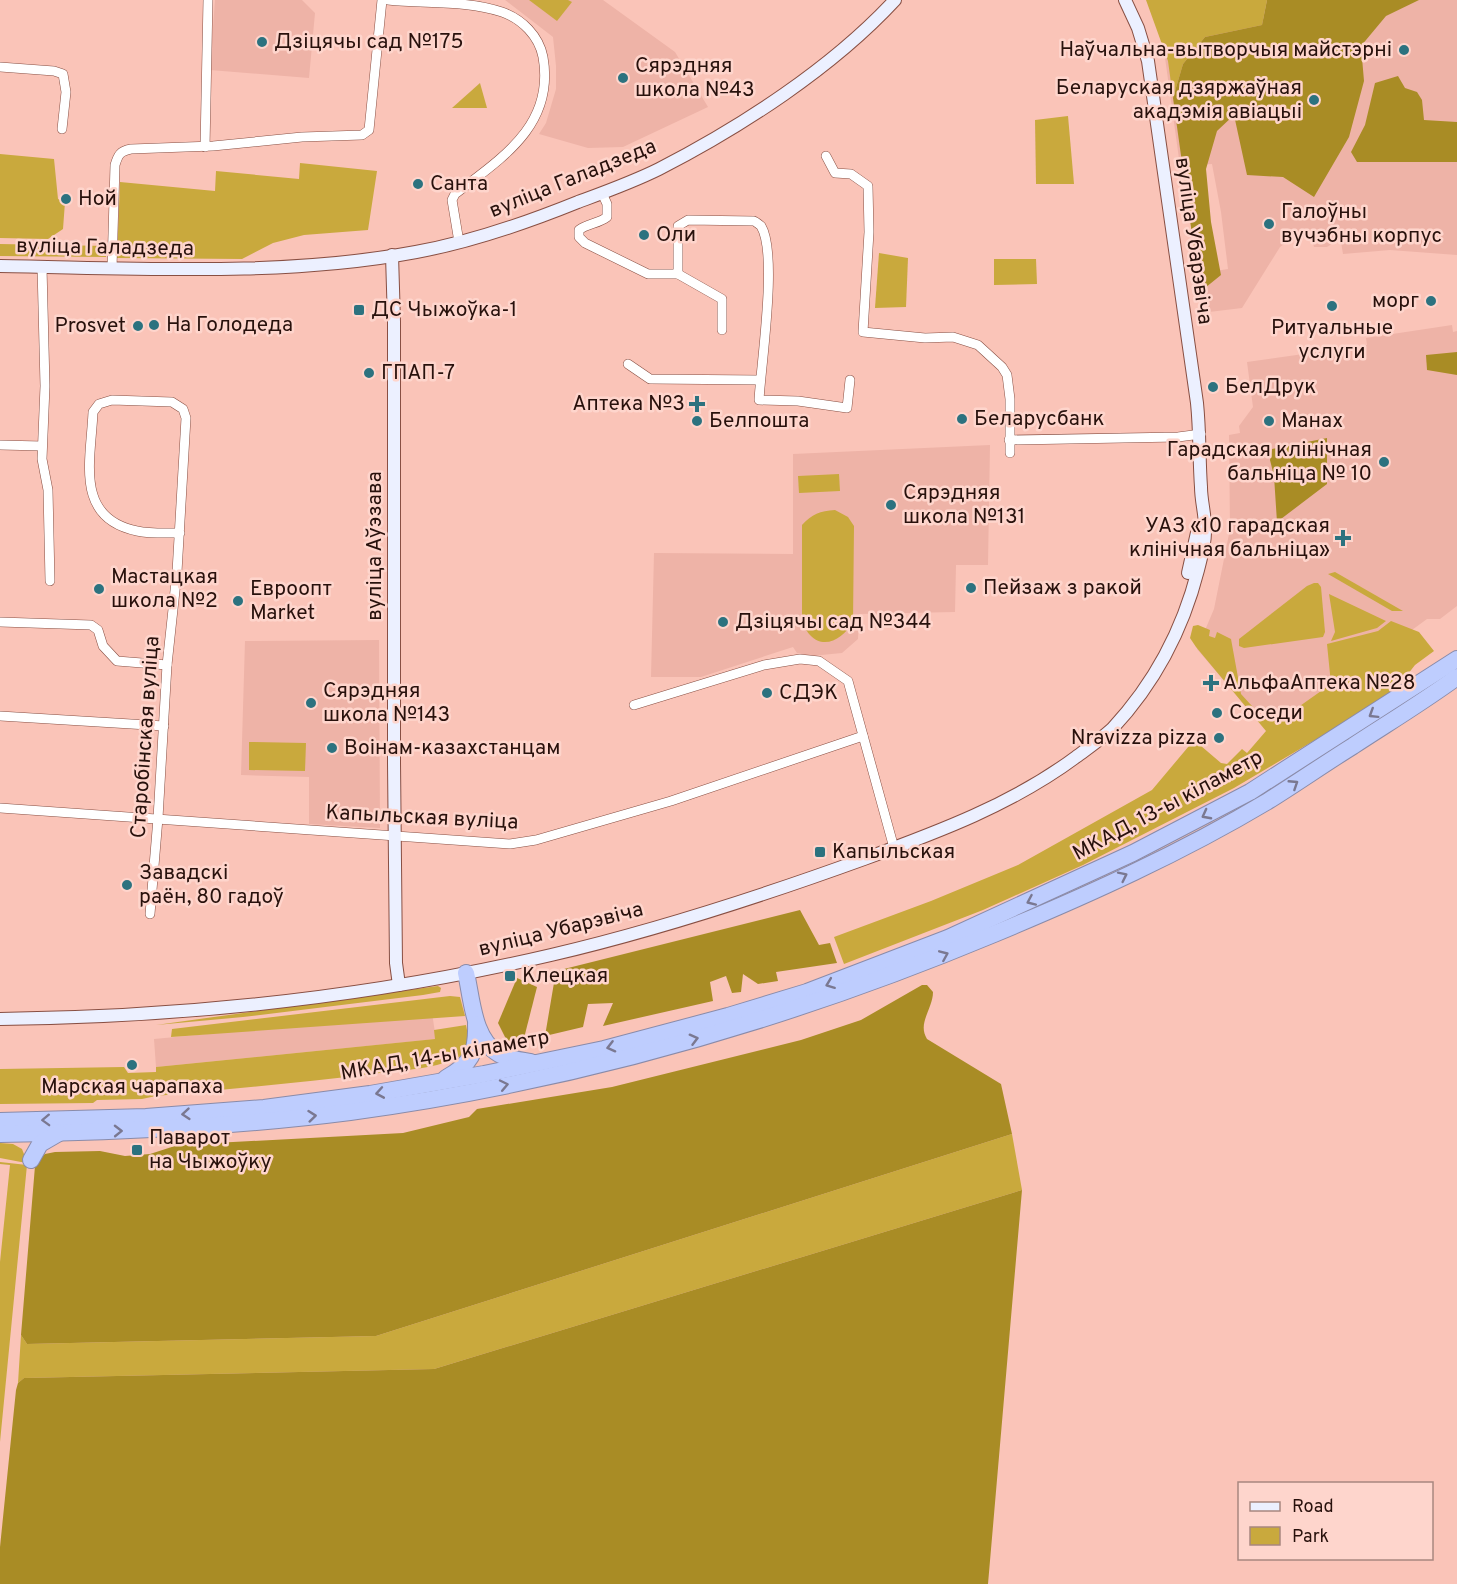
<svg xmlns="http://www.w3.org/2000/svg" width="1457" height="1584" font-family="Overpass,sans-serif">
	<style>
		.built { fill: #eeb3a7 }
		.green { fill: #c9a93d }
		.forest { fill: #a98c25 }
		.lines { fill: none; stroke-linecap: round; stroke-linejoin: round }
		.street-casing { stroke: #884f43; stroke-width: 10 }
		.secondary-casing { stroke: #884f43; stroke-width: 14 }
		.highway-casing { stroke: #8a8ba9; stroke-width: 18 }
		.street { stroke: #fff; stroke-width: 9 }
		.secondary { stroke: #ecf0ff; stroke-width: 12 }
		.highway { stroke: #becdfe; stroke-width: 16 }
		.oneway { stroke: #7a7891 }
		.poi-dot { fill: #2c727f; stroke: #fed5cc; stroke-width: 2 }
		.labels { text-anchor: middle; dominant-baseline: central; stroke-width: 5; stroke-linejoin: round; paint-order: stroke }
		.poi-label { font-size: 21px; fill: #28110c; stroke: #fed5cc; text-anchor: start }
		.street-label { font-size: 21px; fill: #28110c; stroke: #fed5cc }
	</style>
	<rect width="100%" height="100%" fill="#fac4b8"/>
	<g class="built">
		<path d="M215,0H302L315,13L309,78L210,70Z"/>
		<path d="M505,0H603L675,52L708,107L623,147L588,148L539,134L546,123L556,89V66L553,37Z"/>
		<path d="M1383,0H1457V255L1390,250L1343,254L1341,242H1335L1327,247H1314L1311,236L1294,237L1280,247L1242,308L1209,312L1203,273L1228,269L1221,212L1212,164L1180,166L1162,36Z"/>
		<path d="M1452,325L1453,332L1457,331V606L1440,619H1427L1412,630L1272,737L1197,649L1214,609L1230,529L1229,435L1240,433L1239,426L1253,407L1247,362L1367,345L1366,338Z"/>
		<path d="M990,445L988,565H956L955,612L859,614L858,639L842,653L811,656L797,653L793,647L701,677H651L654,553L793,554V454Z"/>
		<path d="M379,640L380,828L309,824V777L241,775L245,641Z"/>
		<path d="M432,1013L436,1039L156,1067L154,1039Z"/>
	</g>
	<g class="green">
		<path d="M529,0H568L572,2L557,21Z"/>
		<path d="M1146,0H1267L1262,25L1205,37L1183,64L1173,98L1168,61Z"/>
		<path d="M480,83L487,108H452Z"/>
		<path d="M1068,116L1074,184H1036L1035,120Z"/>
		<path d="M0,154L54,159L58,199L65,202L63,229L48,239L0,238Z"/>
		<path d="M300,163L377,171L368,230L304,235L273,243L242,259L117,258L120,182L215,191L216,171L299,179Z"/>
		<path d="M0,244L107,246L106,257L0,256Z"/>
		<path d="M879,253L908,258L906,307L875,308Z"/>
		<path d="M994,259H1036L1037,284L994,285Z"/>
		<path d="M839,474L840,491L799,493L798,476Z"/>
		<path d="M835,510L848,517L854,526L853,622C844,637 825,651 810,635C807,632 804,626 802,622V525C812,514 820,511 835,510Z"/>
		<path d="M1335,572L1403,611H1392L1328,574Z"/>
		<path d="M1314,583H1318L1321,587L1325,632L1323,637L1244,648L1239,646V639L1307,586Z"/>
		<path d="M1329,594L1386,621L1377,628L1331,641L1335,632Z"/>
		<path d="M1391,621L1419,632L1434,651L1415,665L1397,688L1327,733L1234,788L1083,865L983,910L844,964L834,937L931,901L1018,865L1152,790L1194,740L1221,763L1227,764L1242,749L1247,753L1266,731L1196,647L1190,638L1193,626L1198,625L1210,630L1209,636L1215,638L1217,632L1231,639L1241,694L1262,717L1297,708L1331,684L1327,644L1378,631Z"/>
		<path d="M249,742L306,743L305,771L249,770Z"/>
		<path d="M438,986L441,988L440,992L423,995L243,1017L156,1025Z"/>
		<path d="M450,996L460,997L465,1016L171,1037L172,1029Z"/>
		<path d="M466,1025L469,1040L465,1054C437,1070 402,1070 371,1074C300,1083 228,1089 156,1096L142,1099L97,1100L93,1103L0,1104V1069L124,1067L128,1073L156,1072V1067L435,1039L434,1030Z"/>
		<path d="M1012,1134L1022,1190L434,1369L24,1378L18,1383L21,1335L27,1344L376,1336Z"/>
		<path d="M0,1143L13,1144L22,1149L27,1162H21L0,1158Z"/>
		<path d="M0,1162L27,1165L0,1442V1262L10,1165L0,1164Z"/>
	</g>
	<g class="forest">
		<path d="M1267,0H1419L1386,16L1361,46L1364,81L1349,137L1314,197L1283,177L1247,175L1234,115L1217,131L1206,169L1211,222L1221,275L1200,292L1173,98L1183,64L1205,37L1262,25Z"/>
		<path d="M1398,76L1405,88L1417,92L1422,100L1424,120L1457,122V162H1357L1351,152L1365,125L1375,83Z"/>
		<path d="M1457,352V375L1427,370L1426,355Z"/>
		<path d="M1327,438V484L1277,522L1274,476L1270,460L1272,449Z"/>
		<path d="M800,910L819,945L830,943L837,963L776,972L778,981L758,984L743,974L741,992L732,993L726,976L710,982L713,1001L603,1026L613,1003L588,1004L583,1027L545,1036L556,971Z"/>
		<path d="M517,978L537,987L522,1046L510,1047L498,1023Z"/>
		<path d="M922,985H927L933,992C933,1009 917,1023 927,1039L1001,1084L1012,1134L376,1336L27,1344L21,1335L35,1166L38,1160L45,1154L55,1152L100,1151L125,1156L150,1154L178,1145L403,1133L469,1117L477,1109L612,1087L801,1040L861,1020Z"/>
		<path d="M1022,1190L988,1584H0V1547L16,1390L18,1383L24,1378L434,1369Z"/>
	</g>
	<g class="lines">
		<defs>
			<g id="street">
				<path d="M388,0C425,4 466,0 502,12C522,19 539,36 543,57C555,125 502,158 455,194L452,200L459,242"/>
				<path d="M0,67L54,71L63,74L66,92L62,129"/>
				<path d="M205,147L208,0"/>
				<path d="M826,156L835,173L851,174L868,186L869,232L863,332L925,338L953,337L978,345L1002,367L1007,375L1010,399V453"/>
				<path d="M602,193L607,204V217C598,224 588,223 579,230V237L585,243L648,274H678L722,299V330"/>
				<path d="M42,267L45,386L42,459L48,490L50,581"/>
				<path d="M112,268L115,165C118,155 120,151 131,149L213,146L302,137L362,135L369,130L382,0"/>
				<path d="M678,274V226L688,220L754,221C755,221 761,226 761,226C778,253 761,364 759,400L798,401L847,408L850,380"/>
				<path d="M628,364L650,379L760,380"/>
				<path d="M1009,440L1178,437L1201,434"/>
				<path d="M0,445L42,446"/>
				<path d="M0,622L91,625L98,630L103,646L117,661L167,665"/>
				<path d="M634,705L764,665L800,659L819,661L848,681L894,848"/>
				<path d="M0,716L164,726"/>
				<path d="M0,808L510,844L536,840L671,801L863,736"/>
				<path d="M150,914L158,818L167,665L177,572L186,418L183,409L172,402L112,400L99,404L93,412C91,460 74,518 137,531C151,534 166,533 180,533"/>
			</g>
			<g id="secondary">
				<path d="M392,255L394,322V763L396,963L399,985"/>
				<path d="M0,266C136,268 282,277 416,252C472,242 526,223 578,202C605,192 633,182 659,169C741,127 832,68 895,0"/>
				<path d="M1188,573L1198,528"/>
				<path d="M0,1019C185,1017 371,997 551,955C658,930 762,896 864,859C938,832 1013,804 1076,757C1088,748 1101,739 1112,729C1154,684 1183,629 1198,570C1201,558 1205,545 1205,532C1206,517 1201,502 1201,487C1199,459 1200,432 1197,403L1148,61L1138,28L1125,0"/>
			</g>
			<g id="highway">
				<path d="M466,973C472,999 473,1039 499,1054C508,1059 520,1060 531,1062"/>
				<path d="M446,1078C471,1064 477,1053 476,1024"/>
				<path d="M0,1121L146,1117L264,1108L370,1094L484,1074L604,1049L728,1016L807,992L948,938L1133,853L1250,792L1457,659"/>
				<path d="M0,1134C117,1132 234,1127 350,1112C572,1082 788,1020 994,934C1088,895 1181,853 1268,801C1297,783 1324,764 1353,746C1388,723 1423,702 1457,677"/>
				<path d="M31,1160L40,1144L59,1133"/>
			</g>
		</defs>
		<use href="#street" class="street-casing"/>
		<use href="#secondary" class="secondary-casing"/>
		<use href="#highway" class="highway-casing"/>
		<use href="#street" class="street"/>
		<use href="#secondary" class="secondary"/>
		<use href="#highway" class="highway"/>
	</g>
	<defs><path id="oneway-chevron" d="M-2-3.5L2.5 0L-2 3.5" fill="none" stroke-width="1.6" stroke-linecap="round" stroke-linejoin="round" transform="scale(1.5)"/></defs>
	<g class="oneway">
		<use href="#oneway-chevron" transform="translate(1373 714) rotate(148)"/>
		<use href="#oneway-chevron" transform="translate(1294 784) rotate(-33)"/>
		<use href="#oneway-chevron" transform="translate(1206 815) rotate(152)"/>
		<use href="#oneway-chevron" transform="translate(1123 876) rotate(-26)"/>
		<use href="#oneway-chevron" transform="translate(1031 901) rotate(156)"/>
		<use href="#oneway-chevron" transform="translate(944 955) rotate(-23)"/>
		<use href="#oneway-chevron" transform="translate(830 984) rotate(159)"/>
		<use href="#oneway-chevron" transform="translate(694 1039) rotate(-15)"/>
		<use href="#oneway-chevron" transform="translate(611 1047) rotate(166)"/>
		<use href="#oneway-chevron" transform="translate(504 1085) rotate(-12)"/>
		<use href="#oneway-chevron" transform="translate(380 1093) rotate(170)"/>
		<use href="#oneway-chevron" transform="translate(186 1114) rotate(175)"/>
		<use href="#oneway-chevron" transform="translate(312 1116) rotate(-6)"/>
		<use href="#oneway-chevron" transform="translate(46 1120) rotate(178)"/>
		<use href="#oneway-chevron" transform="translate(118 1131) rotate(-1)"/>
	</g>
	<g class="poi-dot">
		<circle cx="262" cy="42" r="6"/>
		<circle cx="1404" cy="50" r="6"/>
		<circle cx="623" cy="78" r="6"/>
		<circle cx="1314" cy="100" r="6"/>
		<circle cx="418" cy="184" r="6"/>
		<circle cx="66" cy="199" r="6"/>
		<circle cx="1269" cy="224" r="6"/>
		<circle cx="644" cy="235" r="6"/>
		<circle cx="1431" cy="301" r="6"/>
		<circle cx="1332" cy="306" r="6"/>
		<rect x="353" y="304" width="12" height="12" rx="3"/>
		<circle cx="154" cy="325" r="6"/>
		<circle cx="138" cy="326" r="6"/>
		<circle cx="369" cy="373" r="6"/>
		<circle cx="1213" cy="387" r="6"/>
		<path d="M694 395h6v6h6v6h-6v6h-6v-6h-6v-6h6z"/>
		<circle cx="962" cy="419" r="6"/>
		<circle cx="697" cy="421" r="6"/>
		<circle cx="1269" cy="421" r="6"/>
		<circle cx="1384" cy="462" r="6"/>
		<circle cx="891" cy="505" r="6"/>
		<path d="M1340 529h6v6h6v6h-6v6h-6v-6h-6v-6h6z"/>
		<circle cx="971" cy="588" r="6"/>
		<circle cx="99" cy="589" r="6"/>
		<circle cx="238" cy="601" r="6"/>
		<circle cx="723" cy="622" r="6"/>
		<path d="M1208 674h6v6h6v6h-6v6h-6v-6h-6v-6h6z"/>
		<circle cx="767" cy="693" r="6"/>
		<circle cx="311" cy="703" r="6"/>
		<circle cx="1217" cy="713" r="6"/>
		<circle cx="1219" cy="738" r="6"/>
		<circle cx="332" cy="748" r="6"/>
		<rect x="814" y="846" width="12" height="12" rx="3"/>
		<circle cx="127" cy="885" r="6"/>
		<rect x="504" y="970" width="12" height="12" rx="3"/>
		<circle cx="132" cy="1065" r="6"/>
		<rect x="131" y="1144" width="12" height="12" rx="3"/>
	</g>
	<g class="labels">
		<g class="poi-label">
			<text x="274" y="42">Дзіцячы сад №175</text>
			<text x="1392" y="50" text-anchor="end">Наўчальна-вытворчыя майстэрні</text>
			<text x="635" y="66">Сярэдняя<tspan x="635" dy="24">школа №43</tspan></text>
			<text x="1302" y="88" text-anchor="end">Беларуская дзяржаўная<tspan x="1302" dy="24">акадэмія авіацыі</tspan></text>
			<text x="430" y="184">Санта</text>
			<text x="78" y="199">Ной</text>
			<text x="1281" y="212">Галоўны<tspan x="1281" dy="24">вучэбны корпус</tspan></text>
			<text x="656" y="235">Оли</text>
			<text x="1419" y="301" text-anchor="end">морг</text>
			<text x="371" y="310">ДС Чыжоўка-1</text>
			<text x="166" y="325">На Голодеда</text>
			<text x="126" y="326" text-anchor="end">Prosvet</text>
			<text x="1332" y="328" text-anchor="middle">Ритуальные<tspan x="1332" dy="24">услуги</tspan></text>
			<text x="381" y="373">ГПАП-7</text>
			<text x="1225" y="387">БелДрук</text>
			<text x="685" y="404" text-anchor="end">Аптека №3</text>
			<text x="974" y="419">Беларусбанк</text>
			<text x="709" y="421">Белпошта</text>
			<text x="1281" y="421">Манах</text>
			<text x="1372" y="450" text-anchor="end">Гарадская клінічная<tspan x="1372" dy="24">бальніца № 10</tspan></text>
			<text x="903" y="493">Сярэдняя<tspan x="903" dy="24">школа №131</tspan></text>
			<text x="1330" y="526" text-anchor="end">УАЗ «10 гарадская<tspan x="1330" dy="24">клінічная бальніца»</tspan></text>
			<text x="111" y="577">Мастацкая<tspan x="111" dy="24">школа №2</tspan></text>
			<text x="983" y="588">Пейзаж з ракой</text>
			<text x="250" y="589">Евроопт<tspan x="250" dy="24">Market</tspan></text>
			<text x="735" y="622">Дзіцячы сад №344</text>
			<text x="1223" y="683">АльфаАптека №28</text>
			<text x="323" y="691">Сярэдняя<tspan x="323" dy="24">школа №143</tspan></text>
			<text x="779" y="693">СДЭК</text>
			<text x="1229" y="713">Соседи</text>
			<text x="1207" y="738" text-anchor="end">Nravizza pizza</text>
			<text x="344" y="748">Воінам-казахстанцам</text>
			<text x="832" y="852">Капыльская</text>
			<text x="139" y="873">Завадскі<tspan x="139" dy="24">раён, 80 гадоў</tspan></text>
			<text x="522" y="976">Клецкая</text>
			<text x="132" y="1087" text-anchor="middle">Марская чарапаха</text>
			<text x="149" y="1138">Паварот<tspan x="149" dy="24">на Чыжоўку</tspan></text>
		</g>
		<g class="street-label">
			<text transform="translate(573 179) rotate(-22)">вуліца Галадзеда</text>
			<text transform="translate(1193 241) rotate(82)">вуліца Убарэвіча</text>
			<text transform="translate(105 248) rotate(1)">вуліца Галадзеда</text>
			<text transform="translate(375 546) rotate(-90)">вуліца Аўэзава</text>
			<text transform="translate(146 737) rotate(-86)">Старобінская вуліца</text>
			<text transform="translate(1168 806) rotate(-28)">МКАД, 13-ы кіламетр</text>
			<text transform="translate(422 818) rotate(3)">Капыльская вуліца</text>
			<text transform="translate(561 930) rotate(-14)">вуліца Убарэвіча</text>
			<text transform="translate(445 1056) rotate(-10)">МКАД, 14-ы кіламетр</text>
		</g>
	</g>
	<rect x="1238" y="1482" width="195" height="78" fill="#fed5cc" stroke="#a8877f" stroke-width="1.5"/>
	<rect x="1250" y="1502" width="30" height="9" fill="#ecf0ff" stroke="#a8877f" stroke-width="1.5"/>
	<text x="1292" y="1512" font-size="18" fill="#28110c">Road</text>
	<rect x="1250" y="1527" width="30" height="18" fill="#c9a93d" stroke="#a8877f" stroke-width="1.5"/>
	<text x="1292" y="1542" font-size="18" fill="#28110c">Park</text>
</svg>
